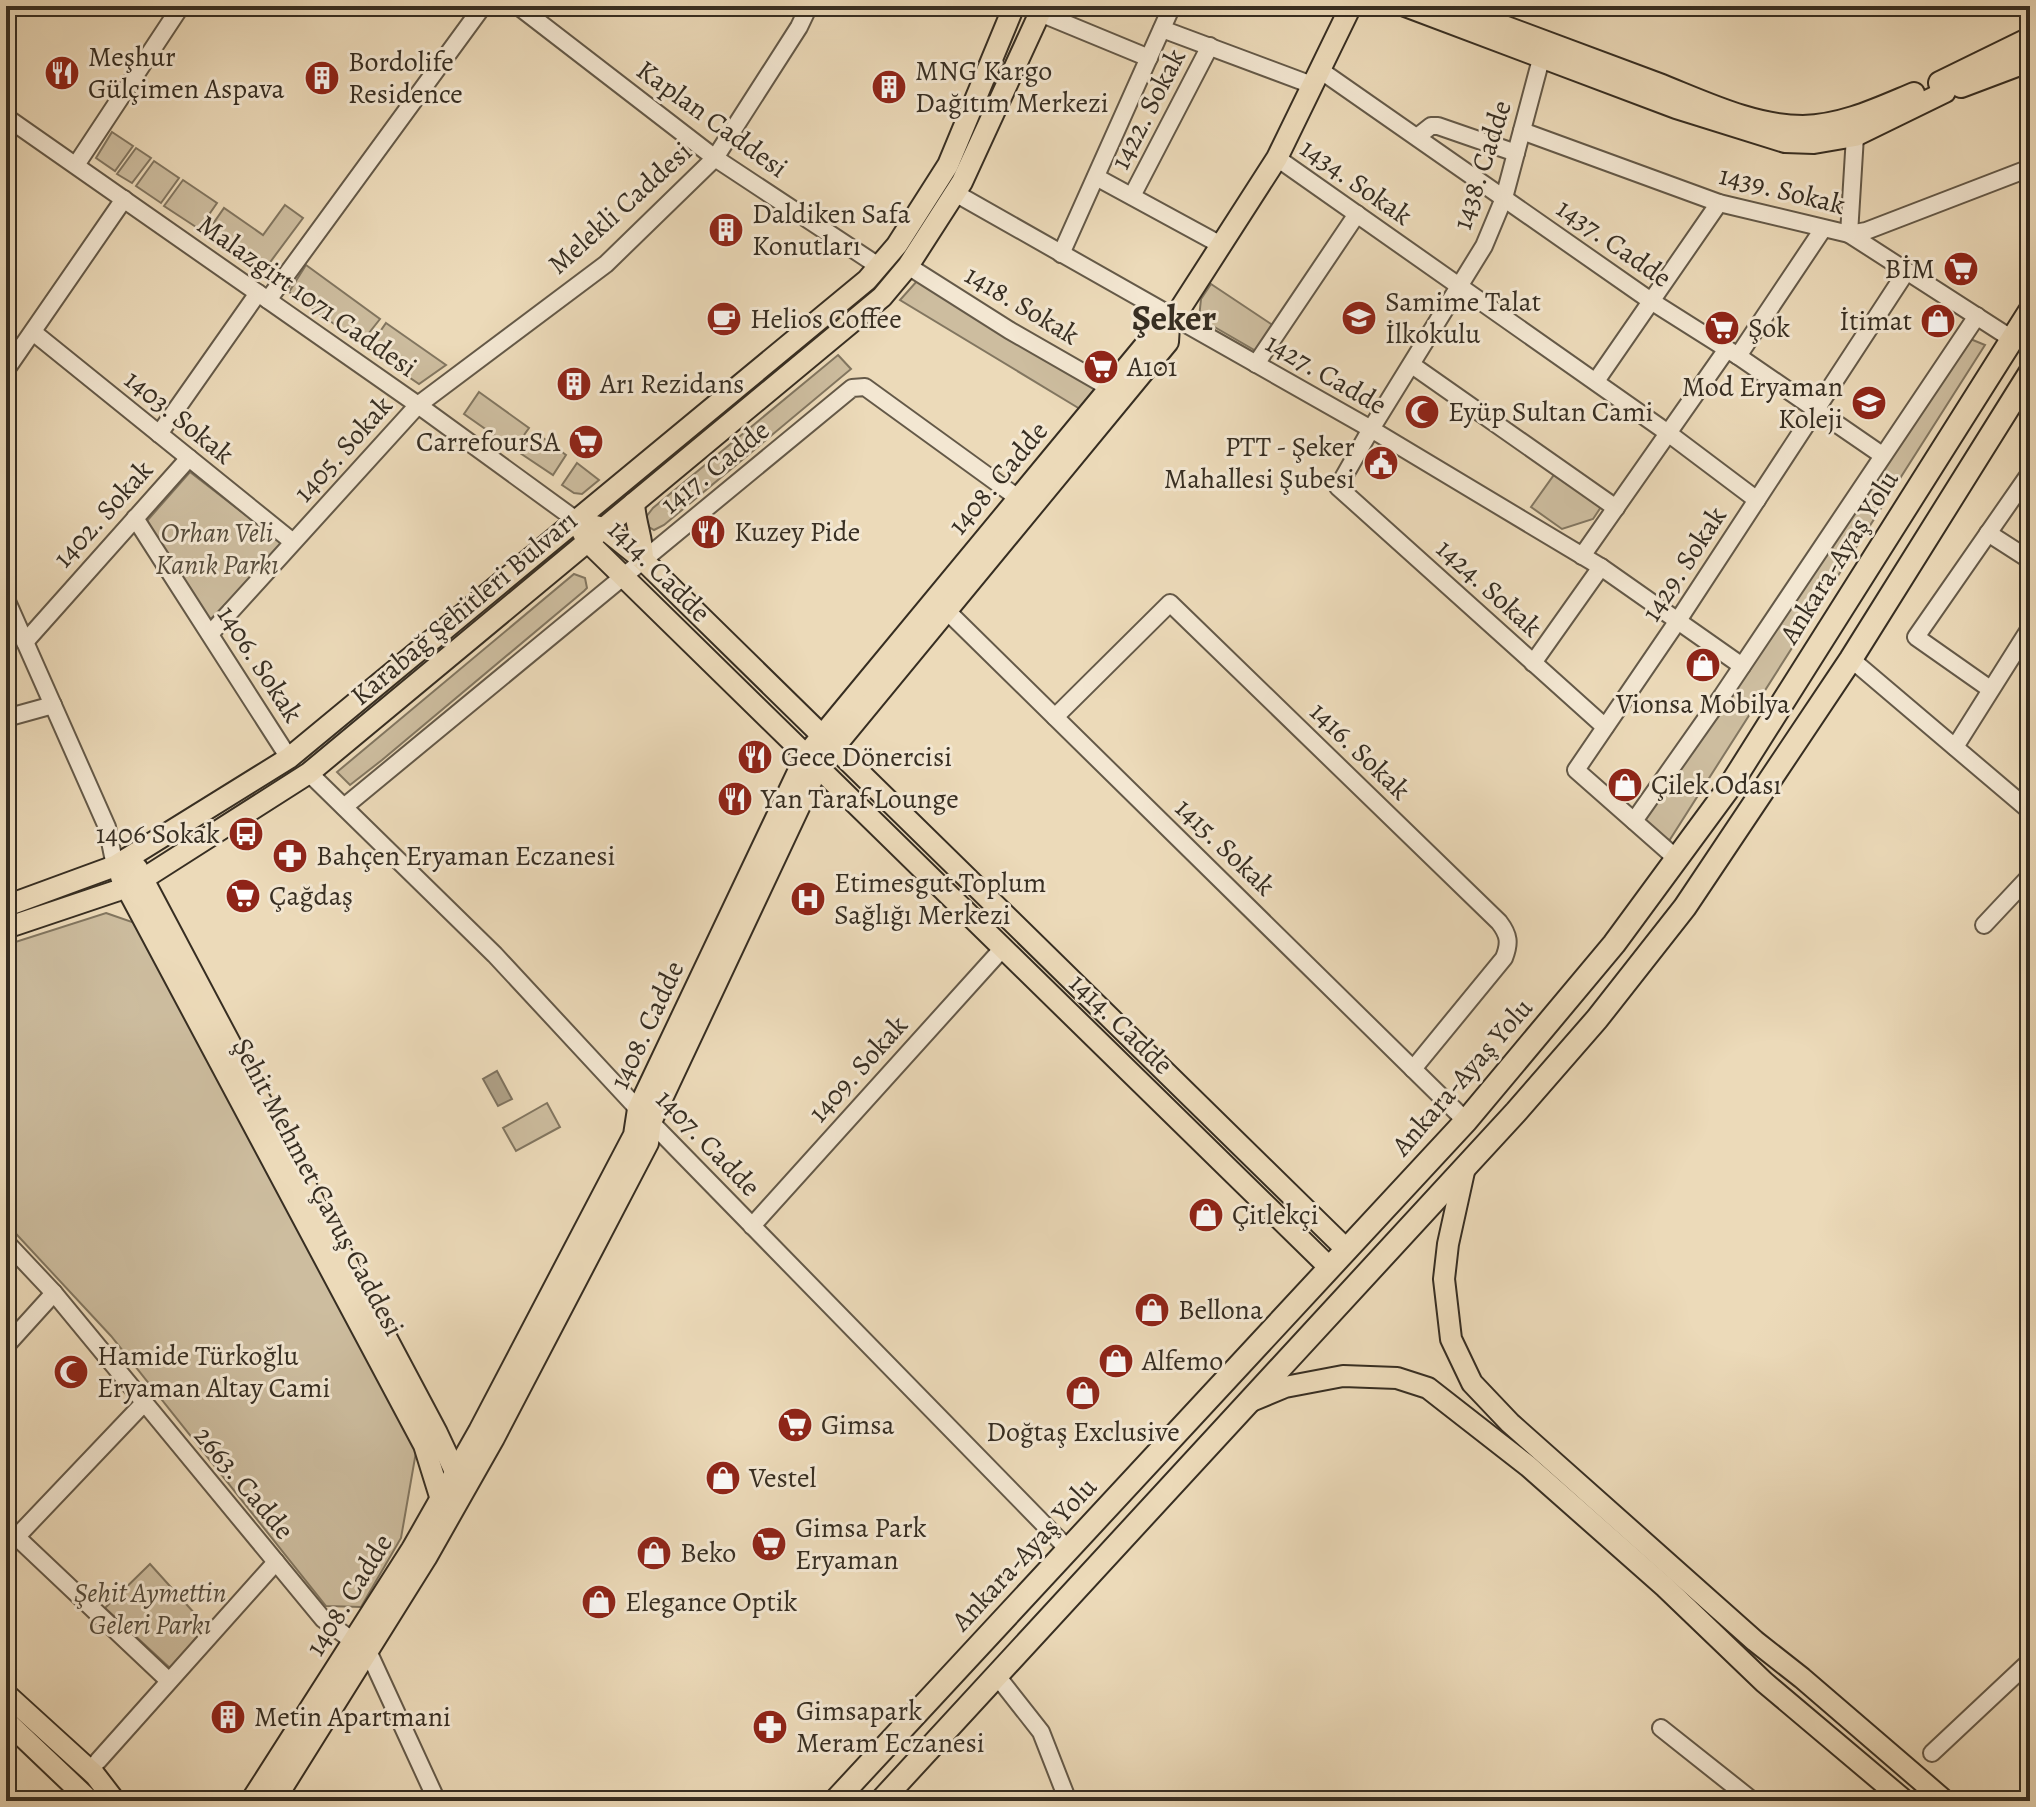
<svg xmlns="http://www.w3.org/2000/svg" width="2036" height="1807" font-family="Alegreya,serif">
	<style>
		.green { fill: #cdbd9f; stroke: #827660; stroke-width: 2 }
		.water { fill: #aea086; stroke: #7e725e; stroke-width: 2 }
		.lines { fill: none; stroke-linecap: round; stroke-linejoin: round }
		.minor-casing { stroke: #645948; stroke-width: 20 }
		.major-casing { stroke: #372e22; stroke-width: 24 }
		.highway-casing { stroke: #372e22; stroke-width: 26 }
		.minor { stroke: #f3e7d2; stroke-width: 16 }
		.major { stroke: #ecdab9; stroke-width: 20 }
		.highway { stroke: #ecdab9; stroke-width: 22 }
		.labels { text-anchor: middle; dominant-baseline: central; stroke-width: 6; stroke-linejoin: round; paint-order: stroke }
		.poi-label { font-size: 28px; fill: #372e22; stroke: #f3e7d2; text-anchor: start }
		.street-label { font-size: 28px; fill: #372e22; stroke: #f3e7d2 }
		.park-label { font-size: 28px; font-style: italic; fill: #554b3b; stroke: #f3e7d2 }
		.district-label { font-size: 36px; font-weight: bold; fill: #372e22; stroke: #f3e7d2 }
	</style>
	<rect width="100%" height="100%" fill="#ecdab9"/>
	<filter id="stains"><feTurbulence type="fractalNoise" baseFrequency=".0025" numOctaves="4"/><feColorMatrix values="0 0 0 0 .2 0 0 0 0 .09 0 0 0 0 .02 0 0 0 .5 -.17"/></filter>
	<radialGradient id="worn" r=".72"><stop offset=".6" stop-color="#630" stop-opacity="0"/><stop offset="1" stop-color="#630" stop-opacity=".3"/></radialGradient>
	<g class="green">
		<path d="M112,132L133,146L115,171L96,158Z"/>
		<path d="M136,148L151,158L132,183L117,174Z"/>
		<path d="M154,161L179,178L161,203L136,186Z"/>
		<path d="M183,180L217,203L199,229L164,206Z"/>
		<path d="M285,205L303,218L268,265L256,268L206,234L224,208L263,235Z"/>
		<path d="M306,265L380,319L361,343L289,292Z"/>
		<path d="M917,281L1096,387L1080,409L900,300Z"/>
		<path d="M1211,284L1277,328L1256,351L1199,318L1201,299Z"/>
		<path d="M386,323L446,365L419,384L368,349Z"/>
		<path d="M1968,338L1985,345L1669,841L1643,822Z"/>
		<path d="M838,355L851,369L664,525L654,530L649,527L646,517L653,508Z"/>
		<path d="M479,392L529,428L514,449L464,414Z"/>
		<path d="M535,432L566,455L553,475L520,453Z"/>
		<path d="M577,463L599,480L582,494L574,493L562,485Z"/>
		<path d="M190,472L283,544L209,621L146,522Z"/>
		<path d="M1556,472L1603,504L1593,519L1562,529L1531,507Z"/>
		<path d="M574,574L585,578L587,588L584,591L382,760L350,785L337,772Z"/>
		<path d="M106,913L135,923L416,1452L401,1538L361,1607L326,1606L111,1336L6,1223V945Z"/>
		<path d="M547,1103L560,1127L516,1151L503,1128Z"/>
		<path d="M150,1564L206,1626L171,1669L105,1608Z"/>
	</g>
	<path class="water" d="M497,1071L512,1099L498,1106L483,1079Z"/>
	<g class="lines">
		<defs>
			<g id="minor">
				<path d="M518,6L715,158L880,267"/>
				<path d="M1040,13L1149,58"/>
				<path d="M1162,29L1312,85"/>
				<path d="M1541,59L1504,198L1484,246L1371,429L1338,487L1605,727"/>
				<path d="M1320,70L1651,301L1738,356L1882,455"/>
				<path d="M6,117L418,405L576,520"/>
				<path d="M1522,131L1719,203L1849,234L1866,231L2030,168"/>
				<path d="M1855,136L1849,234L2012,339"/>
				<path d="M1417,137L1431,126H1438L1516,153"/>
				<path d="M1277,158L1668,433L1757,500"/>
				<path d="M76,165L181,6"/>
				<path d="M1096,177L1221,245"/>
				<path d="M955,193L1371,429L1601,567L1742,666"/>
				<path d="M1132,196L1210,46"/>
				<path d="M1061,254L1172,6"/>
				<path d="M908,266L1009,330L1110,388"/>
				<path d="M268,300L483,6"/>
				<path d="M33,332L293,542"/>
				<path d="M1738,356L1823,229"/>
				<path d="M1256,364L1357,214"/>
				<path d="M1412,365L1616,508"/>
				<path d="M6,370L124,199"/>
				<path d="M1596,381L1719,203"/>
				<path d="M159,434L258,293"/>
				<path d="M135,518L289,758"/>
				<path d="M1988,533L2030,560"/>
				<path d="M1582,556L1727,349"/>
				<path d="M6,599L107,827L115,866"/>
				<path d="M947,611L1466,1121"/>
				<path d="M210,634L418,405L606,264L715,158L799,27L809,6"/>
				<path d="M25,642L189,458"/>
				<path d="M1851,659L2030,811"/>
				<path d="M1533,663L1601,567"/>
				<path d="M1990,689L1916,637L2030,473"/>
				<path d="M1055,717L1170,603L1499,922C1509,935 1510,943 1504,958L1413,1069"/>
				<path d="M6,718L53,705"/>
				<path d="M1955,747L2030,628"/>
				<path d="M309,773L495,955L638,1109L1069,1550"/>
				<path d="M344,807L852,388L865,387L1018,498"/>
				<path d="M1634,821L1722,696L1977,316"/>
				<path d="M1677,859L1576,770L1679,619L1906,272"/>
				<path d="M1984,925L2030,876"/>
				<path d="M752,1226L1003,948"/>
				<path d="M6,1242L54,1293L323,1619L353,1641"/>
				<path d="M6,1346L54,1293"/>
				<path d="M6,1527L169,1681"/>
				<path d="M6,1548L144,1403"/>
				<path d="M368,1651L437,1801"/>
				<path d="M997,1676L1041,1732L1068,1801"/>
				<path d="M1661,1728L1753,1801"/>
				<path d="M1932,1753L2030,1661"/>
				<path d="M98,1761L276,1562"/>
			</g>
			<g id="major">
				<path d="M1405,6L1676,108L1785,142L1814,143L1855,136L1945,92"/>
				<path d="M1450,6C1519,32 1588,58 1657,83C1703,101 1753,126 1803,126C1843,125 1878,108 1914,93"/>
				<path d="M634,503C635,523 643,540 643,560"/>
				<path d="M591,525L603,528L643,560L1347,1250"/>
				<path d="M582,531L587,541L1330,1268"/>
				<path d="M137,868L437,1433L459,1480"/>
				<path d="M121,877L424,1445L443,1506"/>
				<path d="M6,906L115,866L289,758L867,280L897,245L948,165L1014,6"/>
				<path d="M6,928L116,891L143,879L309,773L882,297L908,266L962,182L1043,6"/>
				<path d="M1465,1167L1448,1244L1444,1279L1451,1339L1472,1383L1510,1423L1755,1641L1802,1678L1945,1801"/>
				<path d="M1249,1402L1285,1387L1343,1376L1397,1378L1428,1388L1528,1466L1665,1587L1764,1682L1905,1801"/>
				<path d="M6,1694L95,1775L115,1801"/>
				<path d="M6,1721L90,1801"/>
				<path d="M251,1801L412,1549L479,1431L634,1135L638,1109L806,755L1155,333L1169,326L1277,158L1351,6"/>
				<path d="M274,1801L426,1558L494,1438L648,1143L651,1122L818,767L1168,342L1169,326"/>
			</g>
			<g id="highway">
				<path d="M1940,83L2030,39"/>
				<path d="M1961,86L2030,60"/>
				<path d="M835,1801L1466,1121L1614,944L1728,789L2030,311"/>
				<path d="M881,1801L1516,1112L1597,1019L1685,907L1851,659L2030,373"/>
			</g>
		</defs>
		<use href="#minor" class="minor-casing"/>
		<use href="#major" class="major-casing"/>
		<use href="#highway" class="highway-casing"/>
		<use href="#minor" class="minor"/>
		<use href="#major" class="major"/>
		<use href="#highway" class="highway"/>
	</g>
	<defs>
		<symbol id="restaurant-disc" viewBox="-11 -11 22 22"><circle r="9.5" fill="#8f2418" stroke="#f3e7d2"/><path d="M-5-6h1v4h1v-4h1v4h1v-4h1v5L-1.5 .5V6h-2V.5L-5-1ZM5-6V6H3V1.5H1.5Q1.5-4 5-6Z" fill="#fff"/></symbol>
		<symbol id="building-disc" viewBox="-11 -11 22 22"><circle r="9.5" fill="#8f2418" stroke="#f3e7d2"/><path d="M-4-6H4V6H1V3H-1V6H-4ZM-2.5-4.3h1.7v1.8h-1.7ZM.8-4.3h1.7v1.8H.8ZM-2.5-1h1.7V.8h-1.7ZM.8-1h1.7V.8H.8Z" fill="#fff"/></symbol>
		<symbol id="supermarket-disc" viewBox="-11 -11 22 22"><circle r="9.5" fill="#8f2418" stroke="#f3e7d2"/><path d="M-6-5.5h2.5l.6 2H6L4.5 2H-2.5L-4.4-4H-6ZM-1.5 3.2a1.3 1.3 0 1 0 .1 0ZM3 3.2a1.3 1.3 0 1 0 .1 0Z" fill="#fff"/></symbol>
		<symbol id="school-disc" viewBox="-11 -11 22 22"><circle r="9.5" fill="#8f2418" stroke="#f3e7d2"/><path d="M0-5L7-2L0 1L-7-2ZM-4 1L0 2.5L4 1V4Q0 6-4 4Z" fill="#fff"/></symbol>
		<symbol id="cafe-disc" viewBox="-11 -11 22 22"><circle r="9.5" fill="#8f2418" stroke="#f3e7d2"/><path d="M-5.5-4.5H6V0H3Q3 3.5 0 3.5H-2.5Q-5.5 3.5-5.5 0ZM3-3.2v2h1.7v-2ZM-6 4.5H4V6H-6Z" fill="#fff"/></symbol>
		<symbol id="shop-disc" viewBox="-11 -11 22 22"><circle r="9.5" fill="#8f2418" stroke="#f3e7d2"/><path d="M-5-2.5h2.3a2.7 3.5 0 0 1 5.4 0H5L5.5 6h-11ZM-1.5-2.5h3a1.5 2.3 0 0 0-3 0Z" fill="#fff"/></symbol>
		<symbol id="mosque-disc" viewBox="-11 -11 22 22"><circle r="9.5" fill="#8f2418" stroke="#f3e7d2"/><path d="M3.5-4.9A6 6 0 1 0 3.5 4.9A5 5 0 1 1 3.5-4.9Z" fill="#fff"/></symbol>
		<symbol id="civic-disc" viewBox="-11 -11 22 22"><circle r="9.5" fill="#8f2418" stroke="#f3e7d2"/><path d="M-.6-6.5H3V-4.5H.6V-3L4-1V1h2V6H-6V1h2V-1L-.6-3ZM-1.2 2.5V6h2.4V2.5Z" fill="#fff"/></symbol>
		<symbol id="bus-disc" viewBox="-11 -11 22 22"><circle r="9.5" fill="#8f2418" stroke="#f3e7d2"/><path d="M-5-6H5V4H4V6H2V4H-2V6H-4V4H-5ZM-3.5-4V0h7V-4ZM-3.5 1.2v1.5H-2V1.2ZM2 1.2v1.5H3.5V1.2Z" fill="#fff"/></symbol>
		<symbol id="pharmacy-disc" viewBox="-11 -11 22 22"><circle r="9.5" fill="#8f2418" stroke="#f3e7d2"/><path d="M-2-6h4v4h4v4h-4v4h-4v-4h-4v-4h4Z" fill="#fff"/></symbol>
		<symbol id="hospital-disc" viewBox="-11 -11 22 22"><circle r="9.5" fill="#8f2418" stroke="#f3e7d2"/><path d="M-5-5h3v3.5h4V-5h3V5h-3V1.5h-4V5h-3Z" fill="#fff"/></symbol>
	</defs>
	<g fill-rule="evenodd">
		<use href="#restaurant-disc" x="42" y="53" width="40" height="40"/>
		<use href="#building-disc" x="302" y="58" width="40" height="40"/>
		<use href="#building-disc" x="869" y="67" width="40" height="40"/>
		<use href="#building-disc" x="706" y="210" width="40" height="40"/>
		<use href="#supermarket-disc" x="1941" y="249" width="40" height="40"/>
		<use href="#school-disc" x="1339" y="298" width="40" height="40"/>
		<use href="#cafe-disc" x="704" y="299" width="40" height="40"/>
		<use href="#shop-disc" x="1918" y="301" width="40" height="40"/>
		<use href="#supermarket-disc" x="1702" y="308" width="40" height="40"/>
		<use href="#supermarket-disc" x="1081" y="347" width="40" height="40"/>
		<use href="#building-disc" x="554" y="364" width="40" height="40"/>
		<use href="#school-disc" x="1849" y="383" width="40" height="40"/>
		<use href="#mosque-disc" x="1402" y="392" width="40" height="40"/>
		<use href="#supermarket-disc" x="566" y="422" width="40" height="40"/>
		<use href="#civic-disc" x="1361" y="443" width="40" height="40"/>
		<use href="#restaurant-disc" x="688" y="512" width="40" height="40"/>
		<use href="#shop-disc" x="1683" y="645" width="40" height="40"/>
		<use href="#restaurant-disc" x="735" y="737" width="40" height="40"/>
		<use href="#shop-disc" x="1605" y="765" width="40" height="40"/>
		<use href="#restaurant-disc" x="715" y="779" width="40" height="40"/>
		<use href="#bus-disc" x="226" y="814" width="40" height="40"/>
		<use href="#pharmacy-disc" x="270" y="836" width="40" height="40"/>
		<use href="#supermarket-disc" x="223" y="876" width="40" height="40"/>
		<use href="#hospital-disc" x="788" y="879" width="40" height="40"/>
		<use href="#shop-disc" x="1186" y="1195" width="40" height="40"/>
		<use href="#shop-disc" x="1132" y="1290" width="40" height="40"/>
		<use href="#shop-disc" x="1096" y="1341" width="40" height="40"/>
		<use href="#mosque-disc" x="51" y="1352" width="40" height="40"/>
		<use href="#shop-disc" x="1063" y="1373" width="40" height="40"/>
		<use href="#supermarket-disc" x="775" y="1405" width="40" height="40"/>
		<use href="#shop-disc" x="703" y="1458" width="40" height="40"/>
		<use href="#supermarket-disc" x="749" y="1524" width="40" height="40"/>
		<use href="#shop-disc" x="634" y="1533" width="40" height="40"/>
		<use href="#shop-disc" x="579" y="1582" width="40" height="40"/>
		<use href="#building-disc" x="208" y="1697" width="40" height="40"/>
		<use href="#pharmacy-disc" x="750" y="1707" width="40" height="40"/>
	</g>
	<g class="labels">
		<g class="poi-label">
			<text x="88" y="57">Meşhur<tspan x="88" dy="32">Gülçimen Aspava</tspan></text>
			<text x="348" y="62">Bordolife<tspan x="348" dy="32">Residence</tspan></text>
			<text x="915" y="71">MNG Kargo<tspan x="915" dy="32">Dağıtım Merkezi</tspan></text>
			<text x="752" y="214">Daldiken Safa<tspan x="752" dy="32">Konutları</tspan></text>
			<text x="1935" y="269" text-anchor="end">BİM</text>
			<text x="1385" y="302">Samime Talat<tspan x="1385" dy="32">İlkokulu</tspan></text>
			<text x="750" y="319">Helios Coffee</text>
			<text x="1912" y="321" text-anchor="end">İtimat</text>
			<text x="1748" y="328">Şok</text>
			<text x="1127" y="367">A101</text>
			<text x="600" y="384">Arı Rezidans</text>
			<text x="1843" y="387" text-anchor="end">Mod Eryaman<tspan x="1843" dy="32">Koleji</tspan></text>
			<text x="1448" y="412">Eyüp Sultan Cami</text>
			<text x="560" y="442" text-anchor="end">CarrefourSA</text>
			<text x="1355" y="447" text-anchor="end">PTT - Şeker<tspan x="1355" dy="32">Mahallesi Şubesi</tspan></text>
			<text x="734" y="532">Kuzey Pide</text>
			<text x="1703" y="704" text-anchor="middle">Vionsa Mobilya</text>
			<text x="781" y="757">Gece Dönercisi</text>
			<text x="1651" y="785">Çilek Odası</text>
			<text x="761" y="799">Yan Taraf Lounge</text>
			<text x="220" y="834" text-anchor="end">1406 Sokak</text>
			<text x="316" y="856">Bahçen Eryaman Eczanesi</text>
			<text x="834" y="883">Etimesgut Toplum<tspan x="834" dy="32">Sağlığı Merkezi</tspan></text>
			<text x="269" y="896">Çağdaş</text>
			<text x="1232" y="1215">Çitlekçi</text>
			<text x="1178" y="1310">Bellona</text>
			<text x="97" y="1356">Hamide Türkoğlu<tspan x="97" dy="32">Eryaman Altay Cami</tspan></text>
			<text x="1142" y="1361">Alfemo</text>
			<text x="821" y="1425">Gimsa</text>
			<text x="1083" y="1432" text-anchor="middle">Doğtaş Exclusive</text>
			<text x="749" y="1478">Vestel</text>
			<text x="795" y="1528">Gimsa Park<tspan x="795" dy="32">Eryaman</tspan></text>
			<text x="680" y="1553">Beko</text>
			<text x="625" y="1602">Elegance Optik</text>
			<text x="796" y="1711">Gimsapark<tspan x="796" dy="32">Meram Eczanesi</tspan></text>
			<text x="254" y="1717">Metin Apartmani</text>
		</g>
		<g class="street-label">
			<text transform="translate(1148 109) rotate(-63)">1422. Sokak</text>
			<text transform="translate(712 119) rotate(36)">Kaplan Caddesi</text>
			<text transform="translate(1482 165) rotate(-72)">1438. Cadde</text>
			<text transform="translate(1356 182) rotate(35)">1434. Sokak</text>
			<text transform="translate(1782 190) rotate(14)">1439. Sokak</text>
			<text transform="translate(620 208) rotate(-42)">Melekli Caddesi</text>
			<text transform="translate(1614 243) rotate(35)">1437. Cadde</text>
			<text transform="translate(307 296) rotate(35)">Malazgirt 1071 Caddesi</text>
			<text transform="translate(1022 305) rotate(31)">1418. Sokak</text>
			<text transform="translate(1326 374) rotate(30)">1427. Cadde</text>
			<text transform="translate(179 417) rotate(39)">1403. Sokak</text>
			<text transform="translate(343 449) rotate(-48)">1405. Sokak</text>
			<text transform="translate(715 467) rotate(-39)">1417. Cadde</text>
			<text transform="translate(998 478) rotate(-50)">1408. Cadde</text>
			<text transform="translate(103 514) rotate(-48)">1402. Sokak</text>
			<text transform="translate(1839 557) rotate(-58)">Ankara-Ayaş Yolu</text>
			<text transform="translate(1684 564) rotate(-57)">1429. Sokak</text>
			<text transform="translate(659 571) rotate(45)">1414. Cadde</text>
			<text transform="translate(1489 588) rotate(42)">1424. Sokak</text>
			<text transform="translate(464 608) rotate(-40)">Karabağ Şehitleri Bulvarı</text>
			<text transform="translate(260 664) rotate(57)">1406. Sokak</text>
			<text transform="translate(1360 751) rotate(44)">1416. Sokak</text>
			<text transform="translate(1225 847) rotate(44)">1415. Sokak</text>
			<text transform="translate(1121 1024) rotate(44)">1414. Cadde</text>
			<text transform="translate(647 1025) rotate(-65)">1408. Cadde</text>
			<text transform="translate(858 1069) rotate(-48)">1409. Sokak</text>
			<text transform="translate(1462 1077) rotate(-49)">Ankara-Ayaş Yolu</text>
			<text transform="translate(708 1143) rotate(46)">1407. Cadde</text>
			<text transform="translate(318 1187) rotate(62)">Şehit Mehmet Çavuş Caddesi</text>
			<text transform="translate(244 1483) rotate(50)">2663. Cadde</text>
			<text transform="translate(1024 1554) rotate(-47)">Ankara-Ayaş Yolu</text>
			<text transform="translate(349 1595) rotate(-58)">1408. Cadde</text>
		</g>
		<g class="park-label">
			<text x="217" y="533">Orhan Veli<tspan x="217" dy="32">Kanık Parkı</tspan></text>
			<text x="150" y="1593">Şehit Aymettin<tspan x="150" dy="32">Geleri Parkı</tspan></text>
		</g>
		<g class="district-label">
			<text x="1174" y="317">Şeker</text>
		</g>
	</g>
	<rect width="2036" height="1807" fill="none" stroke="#ecdab9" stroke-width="32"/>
	<rect x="8" y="8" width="2020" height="1791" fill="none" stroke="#372e22" stroke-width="4"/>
	<rect x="16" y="16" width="2004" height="1775" fill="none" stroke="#372e22" stroke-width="2"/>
	<rect width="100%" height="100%" filter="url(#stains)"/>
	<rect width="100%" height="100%" fill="url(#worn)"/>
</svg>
